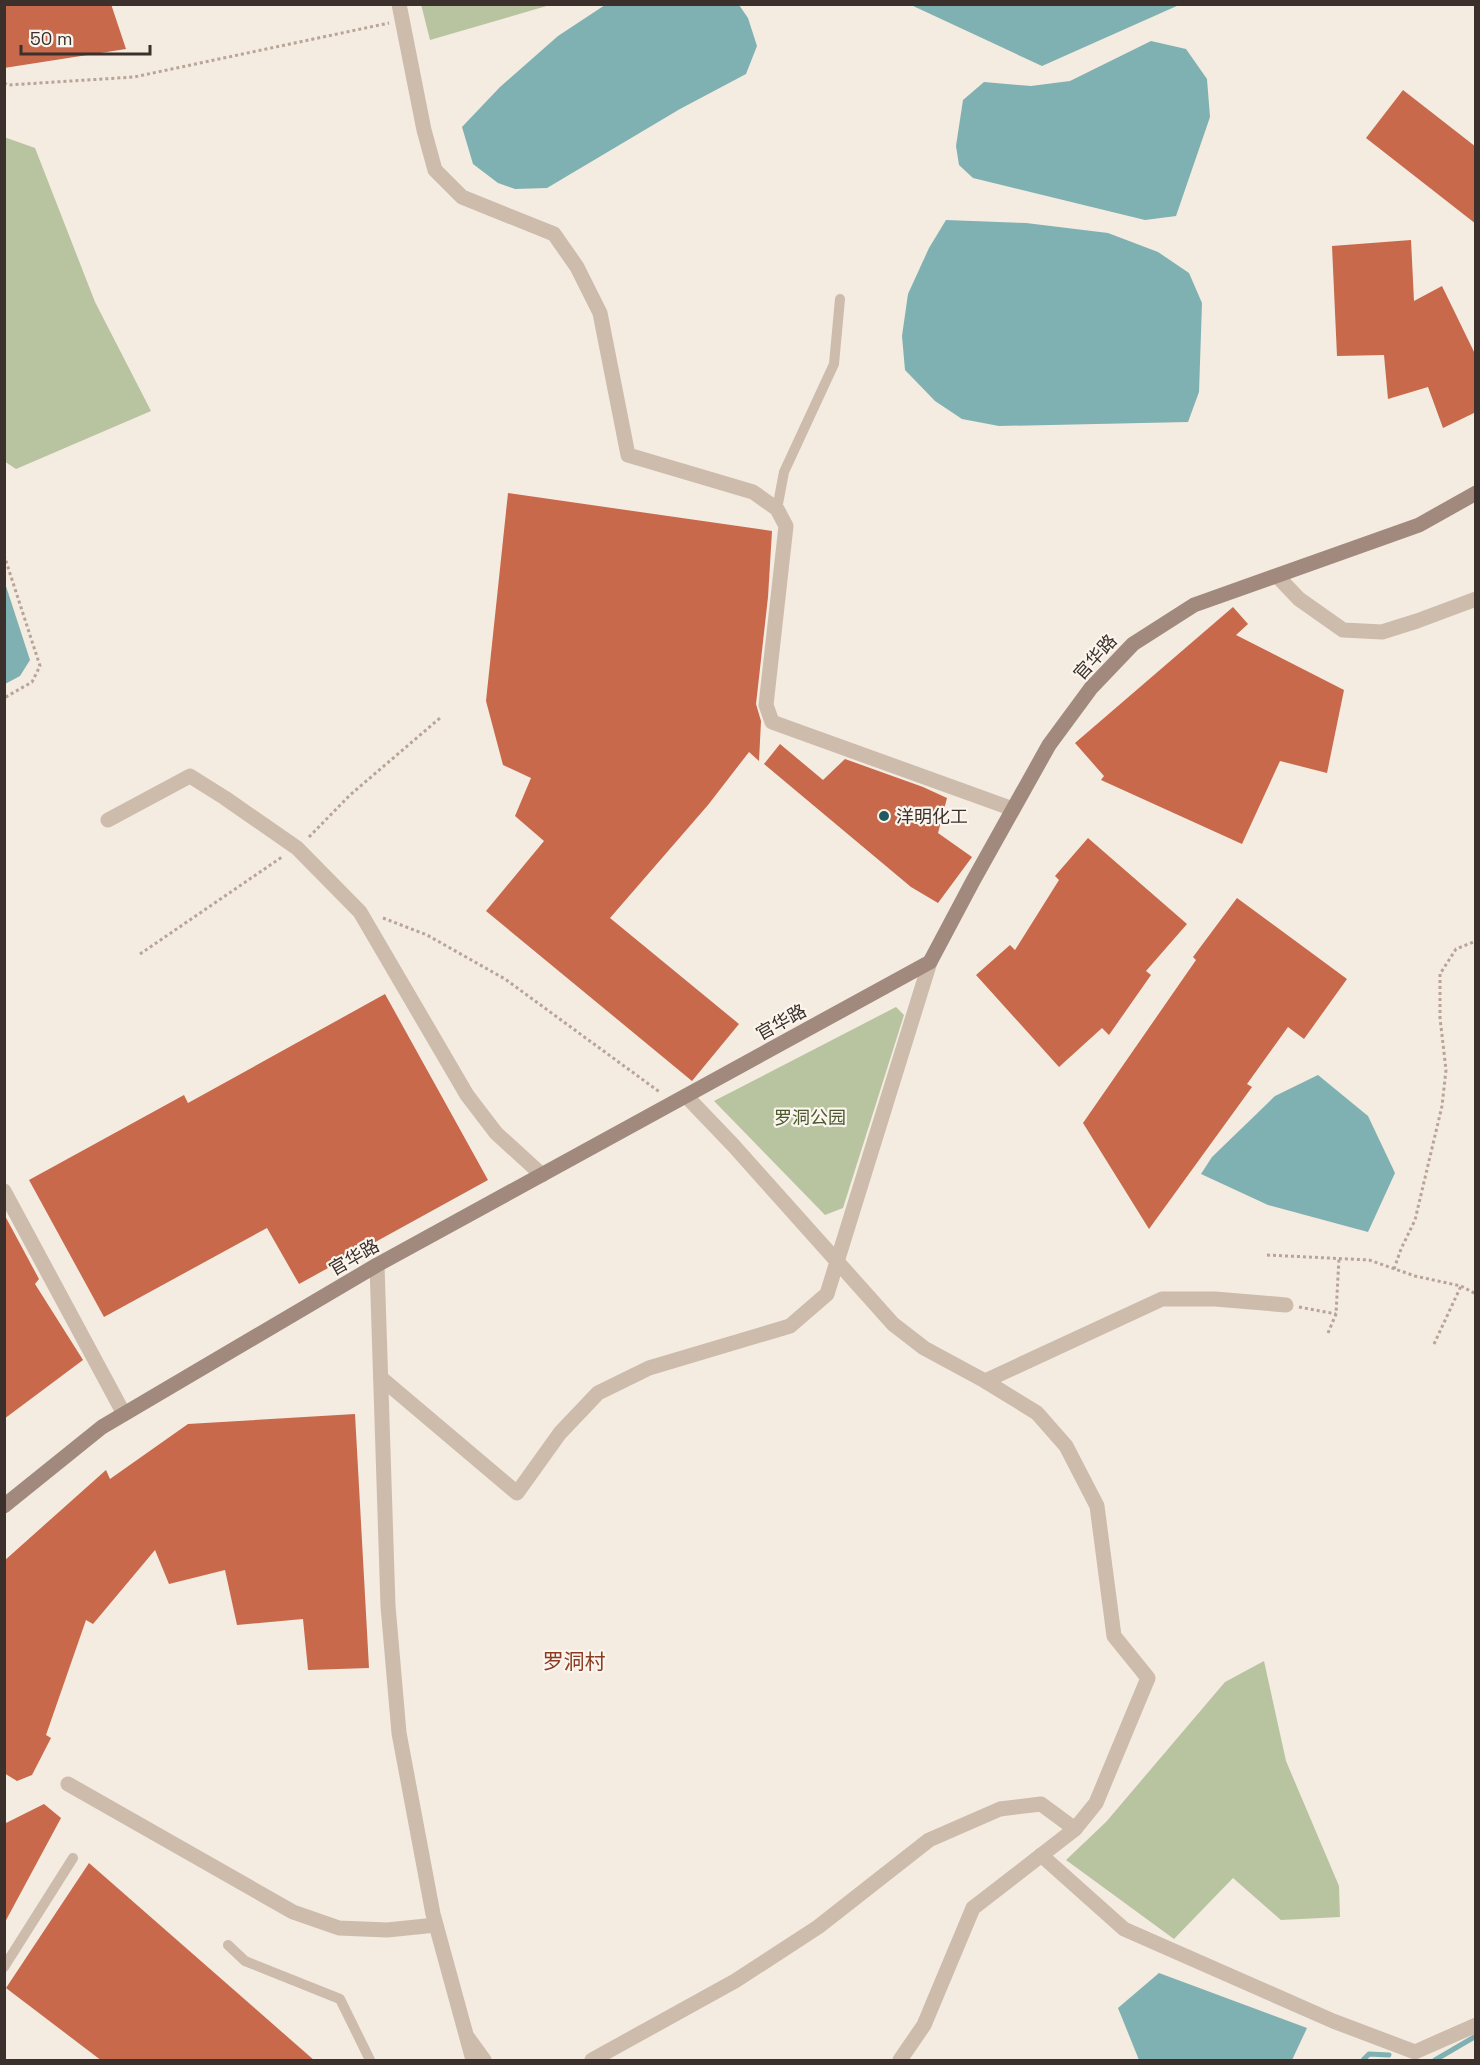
<svg xmlns="http://www.w3.org/2000/svg" width="1480" height="2065" font-family="'Space Grotesk','Noto Sans SC',sans-serif">
	<style>
		.green { fill: #b8c4a0 }
		.water { fill: #7fb0b2 }
		.lines { fill: none; stroke-linecap: round; stroke-linejoin: round }
		.stream { stroke: #7fb0b2; stroke-width: 5 }
		.building { fill: #c8694b }
		.path { stroke: #b9a596; stroke-width: 3; stroke-dasharray: 3 3; stroke-linecap: butt }
		.service { stroke: #cdbbac; stroke-width: 10 }
		.minor { stroke: #cdbbac; stroke-width: 15 }
		.tertiary { stroke: #cdbbac; stroke-width: 15 }
		.secondary { stroke: #a18a7d; stroke-width: 15 }
		.poi-dot { fill: #1f5a5e; stroke: #fbf5ee; stroke-width: 2 }
		.labels { text-anchor: middle; dominant-baseline: central; stroke-width: 4.5; stroke-linejoin: round; paint-order: stroke }
		.street-label { font-size: 18px; fill: #3b302b; stroke: #fbf5ee }
		.poi-label { font-size: 18px; fill: #3b302b; stroke: #fbf5ee; text-anchor: start }
		.park-label { font-size: 18px; fill: #4a5a2e; stroke: #fbf5ee }
		.quarter-label { font-size: 21px; fill: #8c3b22; stroke: #fbf5ee }
	</style>
	<rect width="100%" height="100%" fill="#f4ebe1"/>
	<g class="green">
		<path d="M421,4H550V5L430,40Z"/>
		<path d="M4,137L35,148L95,302L151,411L16,469L4,461Z"/>
		<path d="M896,1007L904,1015L843,1208L825,1215L714,1101Z"/>
		<path d="M1264,1661L1286,1761L1339,1886L1340,1917L1281,1920L1233,1878L1174,1939L1066,1860L1106,1822L1225,1682Z"/>
	</g>
	<g class="water">
		<path d="M605,5H739L748,18L757,46L746,74L680,109L547,188L515,189L498,183L473,164L462,127L500,87L558,36Z"/>
		<path d="M911,5L1179,4V5L1042,66Z"/>
		<path d="M1151,41L1186,49L1207,79L1210,117L1176,216L1145,220L973,178L959,165L956,146L963,100L984,82L1031,86L1070,81Z"/>
		<path d="M946,220L1026,223L1108,233L1158,252L1189,273L1202,303L1199,392L1188,422L999,426L962,419L935,401L905,370L902,336L908,294L929,248Z"/>
		<path d="M4,580L30,660L20,676L5,684Z"/>
		<path d="M1318,1075L1368,1116L1395,1173L1368,1232L1268,1205L1201,1174L1212,1157L1275,1096Z"/>
		<path d="M1159,1973L1307,2028L1292,2060H1139L1118,2008Z"/>
	</g>
	<g class="lines">
		<g class="stream">
			<path d="M1363,2060L1369,2054L1389,2055"/>
			<path d="M1435,2060L1476,2036"/>
		</g>
	</g>
	<g class="building">
		<path d="M4,4H111L126,49L4,68Z"/>
		<path d="M1403,90L1476,147V224L1366,138Z"/>
		<path d="M1411,240L1414,301L1442,286L1476,356V412L1443,428L1428,387L1388,399L1384,355L1337,356L1332,246Z"/>
		<path d="M508,493L772,531L768,597L756,704L761,721L759,761L749,752L708,805L610,918L739,1024L692,1081L486,911L544,841L515,816L531,778L503,765L486,701Z"/>
		<path d="M1233,607L1248,624L1236,635L1344,690L1327,773L1280,761L1242,844L1101,780L1104,776L1075,743Z"/>
		<path d="M780,744L823,780L845,759L923,787L947,798L938,833L972,857L938,903L911,887L764,764Z"/>
		<path d="M1088,838L1187,924L1146,971L1151,975L1109,1035L1102,1028L1059,1067L976,975L1010,945L1015,950L1059,880L1055,876Z"/>
		<path d="M1237,898L1347,979L1304,1039L1288,1027L1247,1084L1252,1087L1149,1229L1083,1123L1196,960L1193,957Z"/>
		<path d="M385,994L488,1180L299,1284L267,1228L104,1317L29,1180L184,1095L188,1103Z"/>
		<path d="M4,1214L39,1279L35,1284L83,1360L4,1419Z"/>
		<path d="M355,1414L369,1668L308,1670L303,1619L237,1625L225,1570L169,1584L155,1550L93,1624L86,1620L46,1735L51,1738L32,1775L17,1781L4,1773V1561L106,1470L110,1479L188,1424Z"/>
		<path d="M44,1804L61,1818L4,1924V1824Z"/>
		<path d="M89,1863L315,2061H102L6,1988Z"/>
	</g>
	<g class="lines">
		<g class="path">
			<path d="M4,83L8,85L134,77L389,23"/>
			<path d="M4,555L40,666L32,682L4,698"/>
			<path d="M309,837L350,795L440,718"/>
			<path d="M383,918L427,935L505,979L661,1093"/>
			<path d="M140,954L282,857"/>
			<path d="M1267,1255L1369,1260L1415,1276L1461,1286L1476,1294"/>
			<path d="M1394,1269L1401,1249L1415,1220L1442,1106L1446,1070L1440,1018V974L1456,949L1476,941"/>
			<path d="M1299,1307L1336,1314"/>
			<path d="M1328,1333L1336,1314L1339,1258"/>
			<path d="M1434,1344L1461,1286"/>
		</g>
		<g class="service">
			<path d="M777,509L784,472L834,364L840,299"/>
			<path d="M228,1945L245,1961L340,1999L370,2060"/>
			<path d="M4,1967L73,1858"/>
		</g>
		<g class="minor">
			<path d="M399,4L424,130L435,170L462,197L554,234L577,267L600,313L628,455L753,492L777,509L786,526L766,705L772,722L1013,809"/>
			<path d="M1277,576L1299,599L1343,630L1382,632L1417,621L1476,599"/>
			<path d="M108,820L190,776L225,798L297,848L360,912L467,1095L496,1133L542,1175"/>
			<path d="M686,1096L733,1145L893,1324L924,1348L985,1381"/>
			<path d="M4,1191L124,1414"/>
			<path d="M381,1378L517,1493L560,1433L598,1393L649,1368L790,1326L827,1294L930,962"/>
			<path d="M68,1784L293,1912L339,1928L387,1930L436,1925"/>
			<path d="M1041,1855L1124,1929L1333,2021L1415,2052L1476,2025"/>
			<path d="M468,2038L484,2060"/>
			<path d="M592,2060L735,1981L818,1927L929,1840L1000,1809L1041,1804L1075,1829L1096,1803L1148,1678L1114,1636L1097,1506L1066,1446L1037,1413L985,1381L1162,1299H1215L1286,1305"/>
			<path d="M900,2060L924,2025L973,1908L1075,1829"/>
		</g>
		<path class="tertiary" d="M377,1265L388,1606L399,1733L433,1914L473,2060"/>
		<path class="secondary" d="M4,1506L102,1427L377,1265L930,962L973,881L1049,745L1091,688L1133,644L1194,605L1419,525L1476,493"/>
	</g>
	<circle class="poi-dot" cx="884" cy="816" r="6"/>
	<g class="labels">
		<g class="street-label">
			<text transform="translate(1095 657) rotate(-48)">官华路</text>
			<text transform="translate(781 1022) rotate(-29)">官华路</text>
			<text transform="translate(354 1257) rotate(-30)">官华路</text>
		</g>
		<g class="poi-label">
			<text x="896" y="816">洋明化工</text>
		</g>
		<g class="park-label">
			<text x="810" y="1117">罗洞公园</text>
		</g>
		<g class="quarter-label">
			<text x="574" y="1661">罗洞村</text>
		</g>
	</g>
	<rect width="1480" height="2065" fill="none" stroke="#3b302b" stroke-width="12"/>
	<path d="M21 45v9h129v-9" fill="none" stroke="#3b302b" stroke-width="3"/>
	<text x="30" y="45" font-size="18" fill="#3b302b" stroke="#fbf5ee" stroke-width="4.5" paint-order="stroke">50 m</text>
</svg>
